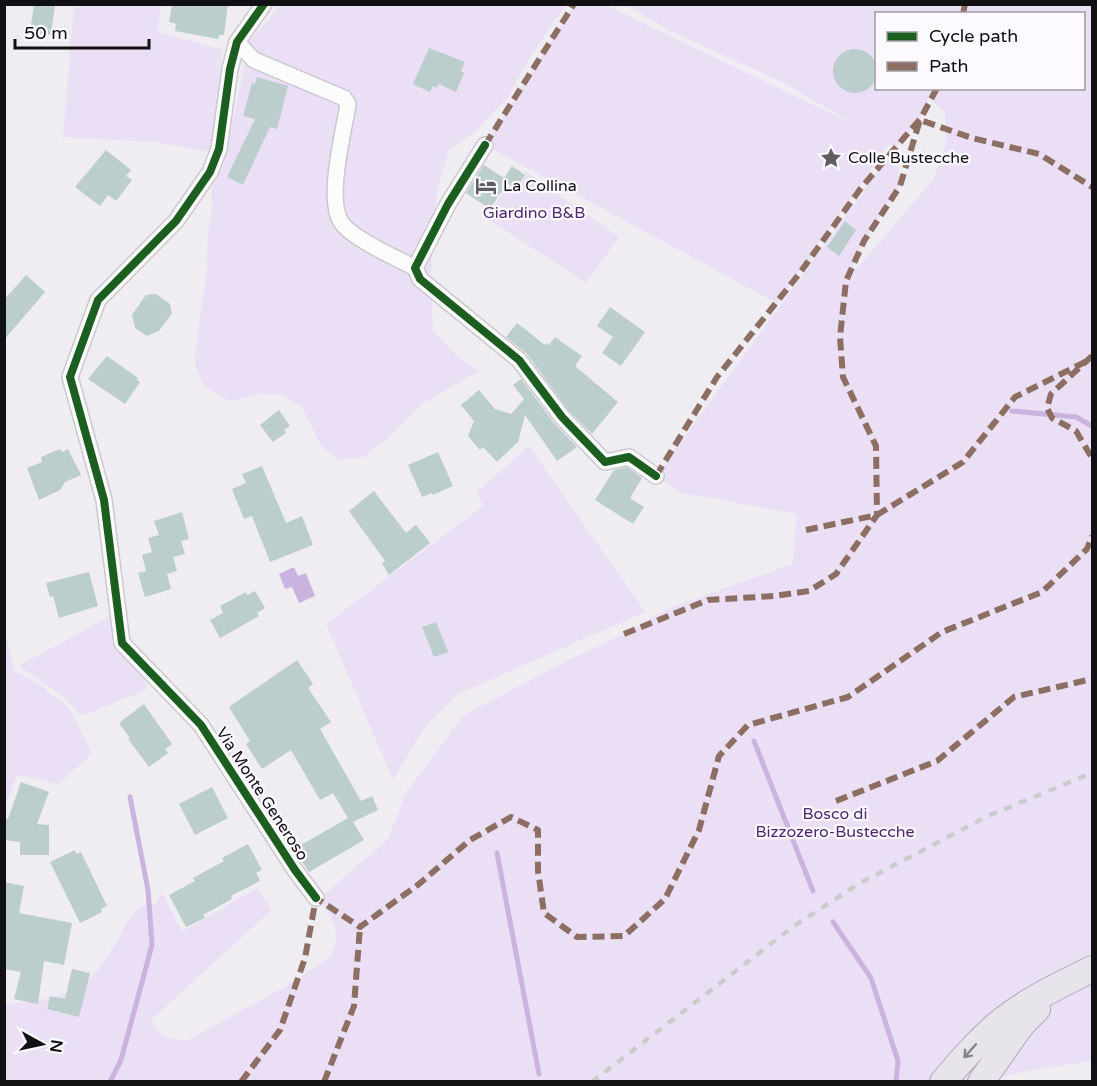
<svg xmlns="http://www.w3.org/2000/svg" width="1097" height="1086" font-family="'Varela Round',sans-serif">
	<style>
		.green { fill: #eadff5; fill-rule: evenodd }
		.water { fill: #cab4df }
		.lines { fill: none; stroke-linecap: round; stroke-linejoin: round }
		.stream { stroke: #cab4df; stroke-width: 5 }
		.building { fill: #bccdcd }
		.minor-casing { stroke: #cac9cc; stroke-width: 18 }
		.trunk-casing { stroke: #b0a9b6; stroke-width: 28 }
		.minor { stroke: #fdfcfd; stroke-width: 15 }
		.trunk { stroke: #e8e4ec; stroke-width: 26 }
		.rail { stroke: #cbcbcc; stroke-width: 4.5; stroke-dasharray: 8 8; stroke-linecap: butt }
		.quiet { stroke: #8d6e63; stroke-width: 6; stroke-dasharray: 12 6; stroke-linecap: butt }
		.cycleway-casing { stroke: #fcf9ff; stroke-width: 11 }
		.cycleway { stroke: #1b5e20; stroke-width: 8 }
		.oneway { stroke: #87858a }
		.labels { text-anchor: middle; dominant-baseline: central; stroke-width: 4.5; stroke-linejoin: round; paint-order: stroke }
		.poi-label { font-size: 16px; fill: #111013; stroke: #fcf9ff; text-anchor: start }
		.park-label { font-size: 16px; fill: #4e276d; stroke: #fcf9ff }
		.street-label { font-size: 16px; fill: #111013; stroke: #fcf9ff }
	</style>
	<rect width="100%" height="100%" fill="#efedf1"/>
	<g class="green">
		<path d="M74,5H161L158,32L223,50L211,152L155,142L63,137Z"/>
		<path d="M281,5H565L527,62L507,99L474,133L449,149C445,164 440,179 437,195C430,236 431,289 433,331L457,356L479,371L423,403L386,440L364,457L339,460L321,446L302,407L283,396L262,393L231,401L204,386L195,366L197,338L207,272L208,234L212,213L211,190L224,164L250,40Z"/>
		<path d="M574,5H606L861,128L782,82L668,30L627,5H1092V1061L1022,1072L987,1082H5V1004C30,1002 63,999 85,983C96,974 107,958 114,947C124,929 132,902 156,904L162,892L182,932L257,888L272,910L151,1020C155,1036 172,1040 187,1040C230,1016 274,996 315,967C320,964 329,959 332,953C343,932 331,916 319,899L388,839L406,793L463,716L566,661L624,634L669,608L793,564L796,514L679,492L656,476L896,147L889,144L777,303L485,145ZM876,14H1084V88H876ZM929,98L945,112L946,140L942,159L932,181L848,279L864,241L900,186L896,147L920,120Z"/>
		<path d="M525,171L619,237L586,283L485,217L510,185L516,189L525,176Z"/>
		<path d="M529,446L645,612L456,695L427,724L393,780L326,624L483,506L477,492Z"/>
		<path d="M112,615L113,634L124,657L141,673L147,689L82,716L59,693L19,666Z"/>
		<path d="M4,623L14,671L36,682L69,708L92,753L59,784L17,775L5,806Z"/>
	</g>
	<path class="water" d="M294,567L298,576L306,573L315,596L299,603L292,587L285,589L279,574Z"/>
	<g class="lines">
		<g class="stream">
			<path d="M1012,411L1076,417L1092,426"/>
			<path d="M754,741L813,891"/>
			<path d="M497,853L539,1074"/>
			<path d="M833,922L871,978L898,1061L896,1082"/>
			<path d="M110,1082L121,1060L152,945L148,890L130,797"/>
		</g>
	</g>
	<g class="building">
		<path d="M34,4H55L51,35L30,32Z"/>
		<path d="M172,4H228L224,35H219L218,39L175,31L176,24L169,22Z"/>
		<path d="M429,48L465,62L461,71L464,73L456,92L439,84L437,88L433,86L430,92L413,84Z"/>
		<circle cx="855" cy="71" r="22"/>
		<path d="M257,77L288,86L277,129L270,127L243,185L227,177L255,119L243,116L252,83L255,84Z"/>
		<path d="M106,150L131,170L126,176L132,180L116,201L108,195L100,206L75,187Z"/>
		<path d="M484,165L504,178L512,166L525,175L516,189L507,183L490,209L466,193Z"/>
		<path d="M845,221L856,230L839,256L827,247Z"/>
		<path d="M26,275L45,292L4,340V300Z"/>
		<path d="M156,294L170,304L172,313L159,331L147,336L135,328L132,315L146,295Z"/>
		<path d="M610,307L645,332L621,366L602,353L613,337L597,326Z"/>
		<path d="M517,323L545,345L547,343L549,345L555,337L582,356L575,366L618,402L592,434L569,411L527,354L506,337Z"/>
		<path d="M107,356L138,378L137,380L140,382L125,404L88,379Z"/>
		<path d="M521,379L554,423L577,447L557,461L525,415L518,442L497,462L483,447L480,450L468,436L474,421L461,405L479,390L495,409L511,414L524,399L513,385Z"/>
		<path d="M279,410L290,426L284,430L286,433L273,442L260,425Z"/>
		<path d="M60,449L62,452L68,449L81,475L65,482L60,490L39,500L27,468L42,462L41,457Z"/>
		<path d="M438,452L453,486L433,495L432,493L422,497L408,465Z"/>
		<path d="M262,466L286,523L302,516L313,545L270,562L252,516L244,519L232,489L246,483L242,474Z"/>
		<path d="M627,467L642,478L630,498L644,507L633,524L595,500L614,470Z"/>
		<path d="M374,491L406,533L416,525L430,543L389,575L382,563L385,561L349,511Z"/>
		<path d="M182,512L189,539L181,541L185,554L173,557L177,571L167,574L171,589L145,597L138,573L146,571L142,555L152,552L148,538L159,535L154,521Z"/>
		<path d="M89,572L98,606L59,618L53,596L50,597L46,583Z"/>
		<path d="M255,591L265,608L257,613L259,616L220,638L210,620L223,613L220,606L246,592L247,595Z"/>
		<path d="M436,622L448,652L434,657L422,627Z"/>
		<path d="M297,660L313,684L308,688L331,722L320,729L361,801L372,796L378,810L353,822L364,840L309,872L294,849L348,818L333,793L320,800L291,750L262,769L246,744L250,741L229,707Z"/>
		<path d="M144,704L172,744L165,749L168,753L149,767L128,739L130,738L119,723Z"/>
		<path d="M21,782L49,792L37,824L49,825V855H20V842L4,840V819H8Z"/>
		<path d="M212,787L228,818L195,835L179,804Z"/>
		<path d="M248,844L262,870L256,873L260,881L231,896L232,899L203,915L205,918L186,927L169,895L195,881L193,878L224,861L222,858Z"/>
		<path d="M75,850L76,854L81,852L107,906L101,909L102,912L80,923L50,862Z"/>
		<path d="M4,882L24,886L19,913L72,923L64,965L44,961L38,1004L14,999L21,972L4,969Z"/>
		<path d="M72,969L90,973L79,1017L47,1009L50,996L65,999Z"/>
	</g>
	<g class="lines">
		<defs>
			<g id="minor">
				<path d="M264,4L237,42L230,69L219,149L210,172L176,221L98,300L70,377L104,500L122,643L201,725L295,870L316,898"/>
				<path d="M237,42L254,60L344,98L348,104C344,131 326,199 341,222C352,239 397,258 415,268"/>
				<path d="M485,145L448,204L415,268L420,279L519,360L562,417L605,462L629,457L656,476"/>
			</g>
			<g id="trunk">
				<path d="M943,1082C960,1062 977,1042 997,1025C1025,1001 1060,985 1092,969"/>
				<path d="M981,1082L1022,1024L1037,1009"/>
			</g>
		</defs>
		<use href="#minor" class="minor-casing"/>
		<use href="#trunk" class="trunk-casing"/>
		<use href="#minor" class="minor"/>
		<use href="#trunk" class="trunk"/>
		<path class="rail" d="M592,1082L794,926L860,883L988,816L1092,773"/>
		<g class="quiet">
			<path d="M963,14L965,4"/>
			<path d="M485,145L574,4"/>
			<path d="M1092,356L1051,394L1047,408L1052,418L1076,431L1092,458"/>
			<path d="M656,476L717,377L799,274L861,188L921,118L937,88"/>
			<path d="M806,530L877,515L963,462L1015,397L1085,362"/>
			<path d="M624,634L708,600L774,596L809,591L836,574L877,515L876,446L843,377L840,337L846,281L864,241L900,186L920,120L972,138L1039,154L1092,187"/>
			<path d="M836,801L937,761L1014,697L1092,679"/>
			<path d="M241,1082L280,1030L305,958L316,898L360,927L419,884L470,840L511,817L538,830V871L544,913L577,937L624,936L665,899L699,830L719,756L748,725L848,697L942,632L1042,592L1087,549L1092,536"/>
			<path d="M324,1082L354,1006L360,927"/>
		</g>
		<defs>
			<g id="cycleway">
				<path d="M264,4L237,42L230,69L219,149L210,172L176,221L98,300L70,377L104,500L122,643L201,725L295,870L316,898"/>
				<path d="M485,145L448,204L415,268L420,279L519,360L562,417L605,462L629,457L656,476"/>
			</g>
		</defs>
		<use href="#cycleway" class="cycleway-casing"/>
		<use href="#cycleway" class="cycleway"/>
	</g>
	<defs><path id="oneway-shaft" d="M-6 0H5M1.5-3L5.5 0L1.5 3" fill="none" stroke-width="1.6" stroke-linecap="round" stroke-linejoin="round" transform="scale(1.5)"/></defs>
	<use class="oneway" href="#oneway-shaft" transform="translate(970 1051) rotate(132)"/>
	<defs>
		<symbol id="sight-bare" viewBox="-9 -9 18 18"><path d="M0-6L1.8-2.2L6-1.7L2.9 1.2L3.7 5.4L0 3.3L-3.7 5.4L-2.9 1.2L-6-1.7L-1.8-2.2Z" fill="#5f5d61" stroke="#fcf9ff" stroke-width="2.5" paint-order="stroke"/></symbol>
		<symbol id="hotel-bare" viewBox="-9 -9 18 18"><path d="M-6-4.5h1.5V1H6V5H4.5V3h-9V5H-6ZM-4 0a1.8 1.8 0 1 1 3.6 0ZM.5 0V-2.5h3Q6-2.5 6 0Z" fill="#5f5d61" stroke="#fcf9ff" stroke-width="2.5" paint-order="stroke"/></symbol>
	</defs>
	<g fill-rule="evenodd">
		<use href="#sight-bare" x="816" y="143" width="30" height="30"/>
		<use href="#hotel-bare" x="471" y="171" width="30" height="30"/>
	</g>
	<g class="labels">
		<g class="poi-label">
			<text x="848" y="158">Colle Bustecche</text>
			<text x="503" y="186">La Collina</text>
		</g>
		<g class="park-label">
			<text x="534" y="213">Giardino B&amp;B</text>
			<text x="835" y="814">Bosco di<tspan x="835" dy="18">Bizzozero-Bustecche</tspan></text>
		</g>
		<g class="street-label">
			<text transform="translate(262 794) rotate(57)">Via Monte Generoso</text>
		</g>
	</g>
	<rect width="1097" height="1086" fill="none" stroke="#111013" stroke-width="12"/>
	<rect x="875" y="12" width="210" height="78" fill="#fcf9ff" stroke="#9e9ca1" stroke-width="1.5"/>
	<rect x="887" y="32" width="30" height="9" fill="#1b5e20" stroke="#9e9ca1" stroke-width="1.5"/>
	<text x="929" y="42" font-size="18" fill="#111013">Cycle path</text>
	<rect x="887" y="62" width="30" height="9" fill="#8d6e63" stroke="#9e9ca1" stroke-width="1.5"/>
	<text x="929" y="72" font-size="18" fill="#111013">Path</text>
	<g transform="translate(42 1044) rotate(98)" stroke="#fcf9ff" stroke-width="4.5" paint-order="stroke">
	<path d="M0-4.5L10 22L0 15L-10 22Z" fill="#111013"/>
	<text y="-9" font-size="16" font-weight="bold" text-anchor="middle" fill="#111013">N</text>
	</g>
	<path d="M15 39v9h134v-9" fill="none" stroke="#111013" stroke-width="3"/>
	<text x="24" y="39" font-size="18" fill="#111013" stroke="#fcf9ff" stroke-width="4.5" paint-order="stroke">50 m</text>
</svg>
